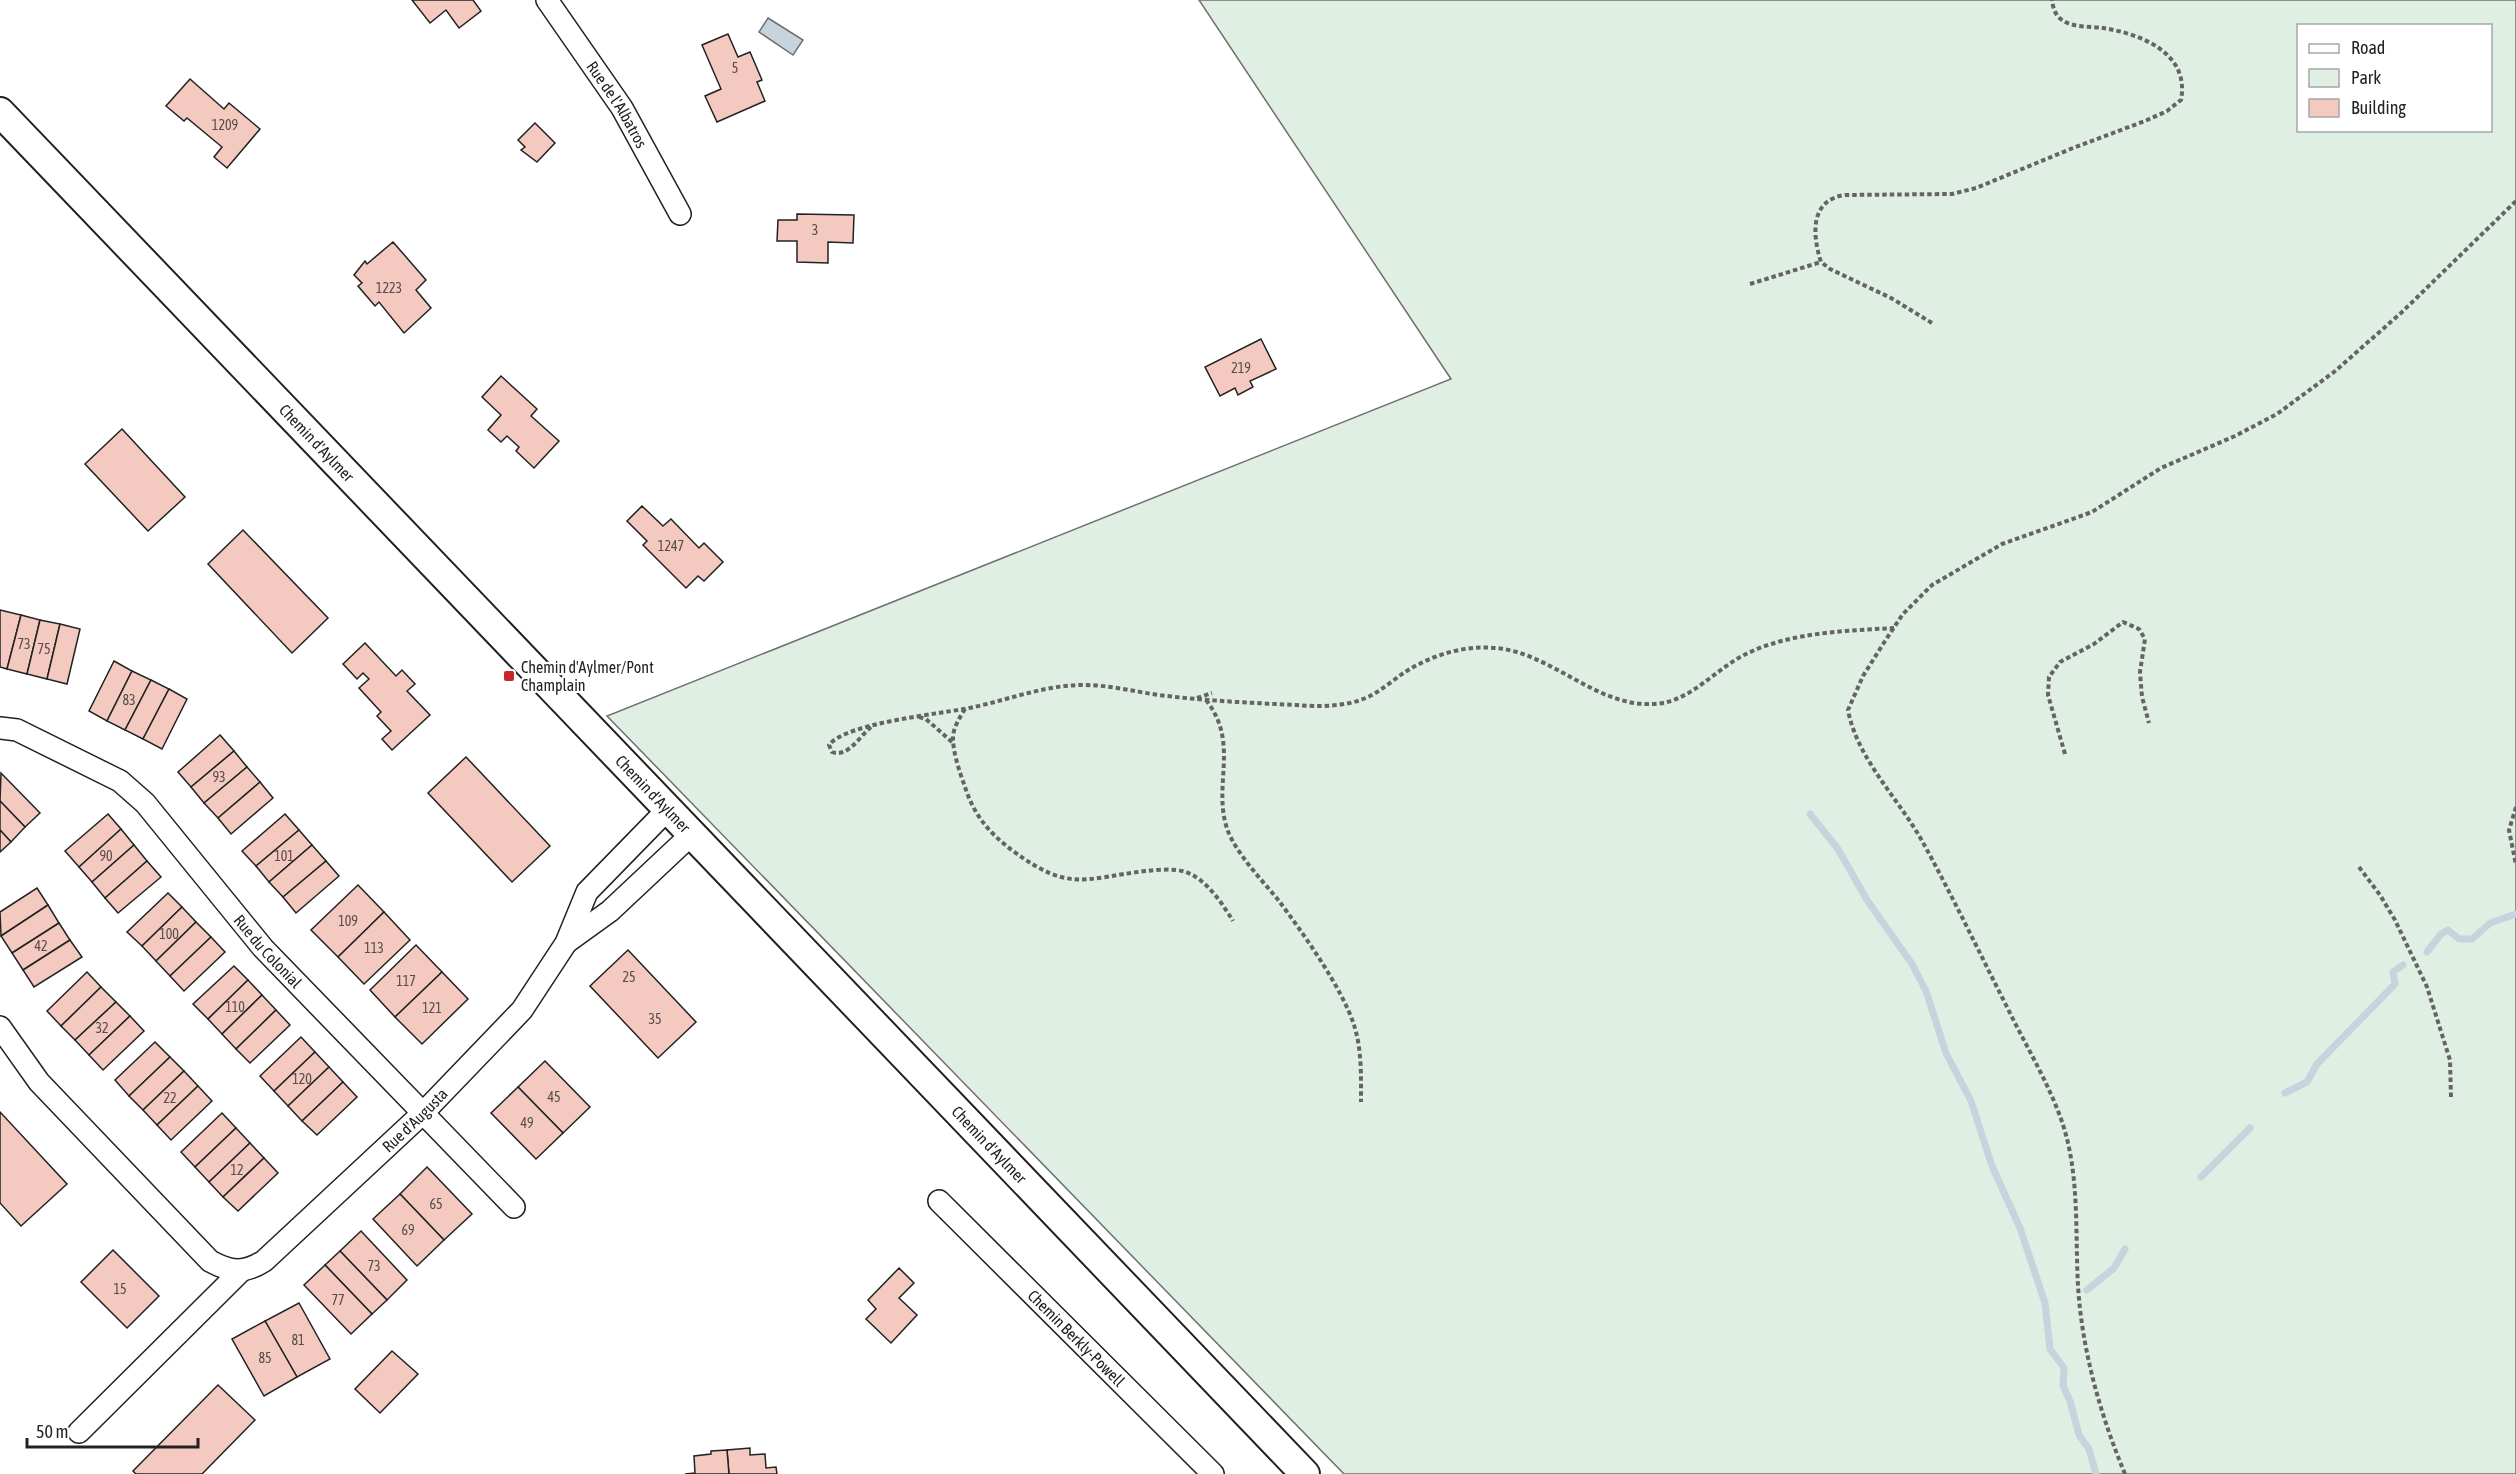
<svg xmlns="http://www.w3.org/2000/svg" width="2516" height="1474" font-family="'Asap Condensed',sans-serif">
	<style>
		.green { fill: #e0efe3; stroke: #6f6f6f; stroke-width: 1.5; fill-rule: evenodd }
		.water { fill: #c7d3dd; stroke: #6f6f6f; stroke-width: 1.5 }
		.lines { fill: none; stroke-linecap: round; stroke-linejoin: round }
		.stream { stroke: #c7d3dd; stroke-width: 7 }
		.building { fill: #f3c9c0; stroke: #222; stroke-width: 1.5 }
		.minor-casing { stroke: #222; stroke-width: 24 }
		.secondary-casing { stroke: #222; stroke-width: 32 }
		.path { stroke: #646464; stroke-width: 4; stroke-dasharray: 4.5 3; stroke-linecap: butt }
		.minor { stroke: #fff; stroke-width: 21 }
		.secondary { stroke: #fff; stroke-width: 28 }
		.poi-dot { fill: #c62828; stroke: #fff; stroke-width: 2 }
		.labels { text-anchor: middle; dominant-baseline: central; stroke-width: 4.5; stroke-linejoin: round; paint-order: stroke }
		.number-label { font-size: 14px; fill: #564c4a }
		.street-label { font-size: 16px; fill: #222; stroke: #fff }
		.poi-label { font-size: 16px; fill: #222; stroke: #fff; text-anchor: start }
	</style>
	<rect width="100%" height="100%" fill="#fff"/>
	<path class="green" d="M1199,0H2516V1474H1344L607,716L1451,379ZM2298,26H2490V130H2298Z"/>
	<path class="water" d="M768,18L803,40L793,55L759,32Z"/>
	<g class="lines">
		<g class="stream">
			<path d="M1810,814L1838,849L1867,900L1912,964L1926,991L1946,1053L1971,1101L1992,1166L2020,1228L2045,1303L2050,1349L2064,1368L2063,1386L2070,1401L2079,1435L2089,1449L2096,1474"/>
			<path d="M2427,952L2441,934L2448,930L2459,939H2472L2490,923L2516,914"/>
			<path d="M2285,1093L2307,1082L2317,1064L2395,984L2393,972L2403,965"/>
			<path d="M2201,1177L2250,1128"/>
			<path d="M2087,1290L2114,1268L2125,1249"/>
		</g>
	</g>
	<g class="building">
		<path d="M412,0H473L481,11L459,28L446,10L430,23Z"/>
		<path d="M728,34L738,57L750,52L762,80L757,82L765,101L717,122L705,96L721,89L702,45Z"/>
		<path d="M190,79L224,109L229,103L260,129L227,168L214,157L222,147L187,118L184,121L166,106Z"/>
		<path d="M535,123L555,143L537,162L521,150L525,147L518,140Z"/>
		<path d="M797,214L854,215L853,243L828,242V263L797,262V241H777L778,220H797Z"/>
		<path d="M393,242L426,280L416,290L431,308L404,333L379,302L375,306L358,286L362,283L354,275L365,261L367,264Z"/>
		<path d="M1261,339L1276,369L1250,381L1253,387L1238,395L1235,388L1220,396L1205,367Z"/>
		<path d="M501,376L537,409L531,416L559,441L534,468L516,451L519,447L507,436L501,442L488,430L501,415L482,397Z"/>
		<path d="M122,429L185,497L148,531L85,464Z"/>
		<path d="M642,506L663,526L671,519L699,548L704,543L723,562L704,581L698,576L686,588L643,545L647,541L627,521Z"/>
		<path d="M243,530L328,618L292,653L208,564Z"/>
		<path d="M0,610L21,615L7,669L0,667Z"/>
		<path d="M21,615L40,620L27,674L7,669Z"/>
		<path d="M40,620L60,624L47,679L27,674Z"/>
		<path d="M60,624L80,629L67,684L47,679Z"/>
		<path d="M365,643L396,676L402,670L415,684L407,691L430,715L392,750L382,739L391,731L377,716L381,712L359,688L369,679L363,673L357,679L343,664Z"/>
		<path d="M114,661L132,671L107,721L89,711Z"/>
		<path d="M132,671L151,680L125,730L107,721Z"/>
		<path d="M151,680L169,689L143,739L125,730Z"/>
		<path d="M169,689L187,699L162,749L143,739Z"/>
		<path d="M220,735L234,751L191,787L178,772Z"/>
		<path d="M234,751L247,767L204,803L191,787Z"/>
		<path d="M466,757L550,846L512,882L428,793Z"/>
		<path d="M247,767L260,782L218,818L204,803Z"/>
		<path d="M1,773L40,813L25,827L0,801Z"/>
		<path d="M260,782L273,798L231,834L218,818Z"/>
		<path d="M0,801L25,827L11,842L0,830Z"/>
		<path d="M108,814L121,829L79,867L65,851Z"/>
		<path d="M285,814L299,830L256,866L242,851Z"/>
		<path d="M121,829L134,845L92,882L79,867Z"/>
		<path d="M0,830L11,842L0,852Z"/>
		<path d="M299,830L312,845L269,882L256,866Z"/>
		<path d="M134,845L147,861L105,898L92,882Z"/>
		<path d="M312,845L326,861L283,897L269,882Z"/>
		<path d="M147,861L161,877L118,913L105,898Z"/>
		<path d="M326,861L339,876L296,913L283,897Z"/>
		<path d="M358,885L384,912L338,957L311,930Z"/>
		<path d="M37,888L48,905L1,936L0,912Z"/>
		<path d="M168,893L182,907L142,946L127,932Z"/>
		<path d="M48,905L59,923L12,953L1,936Z"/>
		<path d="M182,907L196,922L156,961L142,946Z"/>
		<path d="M384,912L410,940L364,984L338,957Z"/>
		<path d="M196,922L211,937L170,976L156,961Z"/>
		<path d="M59,923L70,940L23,970L12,953Z"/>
		<path d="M211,937L225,952L184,991L170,976Z"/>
		<path d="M70,940L82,957L34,987L23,970Z"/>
		<path d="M416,945L442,972L395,1017L370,990Z"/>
		<path d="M628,950L696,1022L658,1058L590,986Z"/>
		<path d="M234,966L248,980L208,1019L193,1004Z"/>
		<path d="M87,972L101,987L61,1026L47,1011Z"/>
		<path d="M442,972L468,999L422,1044L395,1017Z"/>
		<path d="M248,980L262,995L222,1034L208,1019Z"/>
		<path d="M101,987L116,1002L75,1040L61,1026Z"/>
		<path d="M262,995L276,1010L236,1049L222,1034Z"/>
		<path d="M116,1002L130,1016L89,1055L75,1040Z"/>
		<path d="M276,1010L290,1025L250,1063L236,1049Z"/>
		<path d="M130,1016L144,1031L103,1070L89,1055Z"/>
		<path d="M301,1037L315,1052L274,1091L260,1076Z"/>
		<path d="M155,1042L170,1057L129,1096L115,1080Z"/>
		<path d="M315,1052L329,1067L288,1106L274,1091Z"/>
		<path d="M170,1057L184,1071L143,1110L129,1096Z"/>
		<path d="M545,1061L590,1107L563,1133L518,1087Z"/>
		<path d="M329,1067L343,1082L302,1121L288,1106Z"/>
		<path d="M184,1071L198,1086L157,1125L143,1110Z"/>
		<path d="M343,1082L357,1097L317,1135L302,1121Z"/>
		<path d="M198,1086L212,1101L171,1140L157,1125Z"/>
		<path d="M518,1087L563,1133L536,1159L491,1113Z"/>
		<path d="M0,1112L67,1184L21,1226L0,1203Z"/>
		<path d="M222,1113L236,1128L195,1167L181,1152Z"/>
		<path d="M236,1128L250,1143L209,1182L195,1167Z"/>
		<path d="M250,1143L264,1158L223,1197L209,1182Z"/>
		<path d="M264,1158L278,1173L238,1211L223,1197Z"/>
		<path d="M427,1167L472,1214L444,1240L400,1194Z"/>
		<path d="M400,1194L444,1240L417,1266L373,1219Z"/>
		<path d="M361,1231L407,1280L387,1300L340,1251Z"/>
		<path d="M113,1250L159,1296L127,1328L81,1282Z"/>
		<path d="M340,1251L387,1300L372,1314L325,1265Z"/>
		<path d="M325,1265L372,1314L351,1334L304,1285Z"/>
		<path d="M899,1268L914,1283L899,1298L917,1315L891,1343L866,1319L876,1309L868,1300Z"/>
		<path d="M299,1303L330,1359L297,1377L265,1321Z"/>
		<path d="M265,1321L297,1377L264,1396L232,1339Z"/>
		<path d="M392,1351L418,1374L380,1413L355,1389Z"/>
		<path d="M218,1385L255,1420L202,1474H136L133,1471Z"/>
		<path d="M750,1448V1455L765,1454L766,1468L776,1467L777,1474H729L727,1450Z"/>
		<path d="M727,1450L729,1474H685L695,1473L694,1456L711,1454V1451Z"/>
	</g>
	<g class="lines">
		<defs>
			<g id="minor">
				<path id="s1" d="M547,0L622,108L680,214"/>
				<path id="s2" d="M0,728L17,730L120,781L145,803L263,948L514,1207"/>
				<path d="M567,942L610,911L692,834"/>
				<path id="s3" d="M0,1027L39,1082L210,1261C230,1272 244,1274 264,1261L423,1113L522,1010L566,943L587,892L668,809"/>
				<path id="s4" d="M939,1201L1213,1474"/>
				<path d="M79,1432L240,1272"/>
			</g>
			<g id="secondary">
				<path id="s5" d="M0,112L1305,1474"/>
			</g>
		</defs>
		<use href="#minor" class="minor-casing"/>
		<use href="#secondary" class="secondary-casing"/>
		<g class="path">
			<path d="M1750,284L1821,262"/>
			<path d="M1932,323L1891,298L1830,269L1821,262C1812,234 1810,200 1845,195L1952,194L1976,188L2073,148L2145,121L2167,111L2181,100C2190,53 2141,34 2103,28C2090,26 2073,28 2062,20C2055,15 2053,8 2052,0"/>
			<path d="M1197,698L1212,693"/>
			<path d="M1206,700C1242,746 1209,789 1230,836C1242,860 1262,880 1279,901C1303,933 1342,988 1354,1025C1362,1050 1361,1077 1361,1102"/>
			<path d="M965,709C960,717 953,728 953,738C953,753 960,773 965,787C974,815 989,833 1013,851C1069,892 1082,879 1145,871C1158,870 1174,868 1186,872C1207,880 1222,903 1233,921"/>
			<path d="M919,717L926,719L953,743"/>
			<path d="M871,727C860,736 848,758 832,752L829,745C847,722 943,714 974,707C1011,699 1045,685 1084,685C1112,685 1139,693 1167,696C1210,701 1253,703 1296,705C1319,707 1346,707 1368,697C1381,691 1393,680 1405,672C1432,655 1464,645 1496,648C1552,653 1596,707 1653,704C1690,703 1715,669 1746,654C1791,632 1845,631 1894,628"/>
			<path d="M2065,754L2048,695L2049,677L2060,662L2094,644L2123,622L2139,629L2145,639L2140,672L2142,697L2149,723"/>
			<path d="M2516,807L2509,830L2516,865"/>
			<path d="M2359,867L2380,895L2395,920L2427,987L2450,1060L2451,1098"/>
			<path d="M2125,1474C2100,1414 2082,1350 2078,1286C2075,1231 2080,1172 2061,1119C2047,1080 2026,1046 2008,1009C1979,952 1952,895 1921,839C1897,797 1857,758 1848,710L1863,676L1885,641L1903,614L1932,585L2002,544L2092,512L2161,468L2235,436L2277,414L2334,372L2401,313L2516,201"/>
		</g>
		<use href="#minor" class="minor"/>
		<use href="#secondary" class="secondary"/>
	</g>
	<rect class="poi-dot" x="503" y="670" width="12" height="12" rx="3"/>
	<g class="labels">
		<g class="number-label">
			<text x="735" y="68">5</text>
			<text x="225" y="125">1209</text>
			<text x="815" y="230">3</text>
			<text x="389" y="288">1223</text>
			<text x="1241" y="368">219</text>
			<text x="671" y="546">1247</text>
			<text x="24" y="644">73</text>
			<text x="44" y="649">75</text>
			<text x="129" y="700">83</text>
			<text x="219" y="777">93</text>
			<text x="106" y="856">90</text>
			<text x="284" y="856">101</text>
			<text x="348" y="921">109</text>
			<text x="169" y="934">100</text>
			<text x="41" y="946">42</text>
			<text x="374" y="948">113</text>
			<text x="629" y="977">25</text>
			<text x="406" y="981">117</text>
			<text x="235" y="1007">110</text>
			<text x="432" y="1008">121</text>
			<text x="655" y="1019">35</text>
			<text x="102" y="1028">32</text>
			<text x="302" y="1079">120</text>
			<text x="554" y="1097">45</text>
			<text x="170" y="1098">22</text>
			<text x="527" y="1123">49</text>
			<text x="237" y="1170">12</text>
			<text x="436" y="1204">65</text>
			<text x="408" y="1230">69</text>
			<text x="374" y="1266">73</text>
			<text x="120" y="1289">15</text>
			<text x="338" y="1300">77</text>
			<text x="298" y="1340">81</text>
			<text x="265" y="1358">85</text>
		</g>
		<g class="street-label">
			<text stroke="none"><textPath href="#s1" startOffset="126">Rue de l'Albatros</textPath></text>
			<text stroke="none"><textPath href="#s5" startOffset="458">Chemin d'Aylmer</textPath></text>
			<text stroke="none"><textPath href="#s5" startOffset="944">Chemin d'Aylmer</textPath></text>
			<text stroke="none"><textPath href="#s2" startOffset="358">Rue du Colonial</textPath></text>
			<text stroke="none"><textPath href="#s3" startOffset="579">Rue d'Augusta</textPath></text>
			<text stroke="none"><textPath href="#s5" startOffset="1430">Chemin d'Aylmer</textPath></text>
			<text stroke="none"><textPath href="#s4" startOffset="194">Chemin Berkly-Powell</textPath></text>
		</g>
		<g class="poi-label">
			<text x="521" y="667">Chemin d'Aylmer/Pont<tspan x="521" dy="18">Champlain</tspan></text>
		</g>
	</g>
	<rect x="2297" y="24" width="195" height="108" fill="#ffffff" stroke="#a7a7a7" stroke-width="1.5"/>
	<rect x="2309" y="44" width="30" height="9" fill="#ffffff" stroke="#a7a7a7" stroke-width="1.5"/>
	<text x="2351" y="54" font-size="18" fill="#222222">Road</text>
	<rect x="2309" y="69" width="30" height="18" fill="#e0efe3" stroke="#a7a7a7" stroke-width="1.5"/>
	<text x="2351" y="84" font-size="18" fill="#222222">Park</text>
	<rect x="2309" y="99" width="30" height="18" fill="#f3c9c0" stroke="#a7a7a7" stroke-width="1.5"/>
	<text x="2351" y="114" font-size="18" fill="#222222">Building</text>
	<path d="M27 1438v9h171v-9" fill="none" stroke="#222222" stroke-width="3"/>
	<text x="36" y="1438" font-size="18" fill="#222222" stroke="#ffffff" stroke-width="4.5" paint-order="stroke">50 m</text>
</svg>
